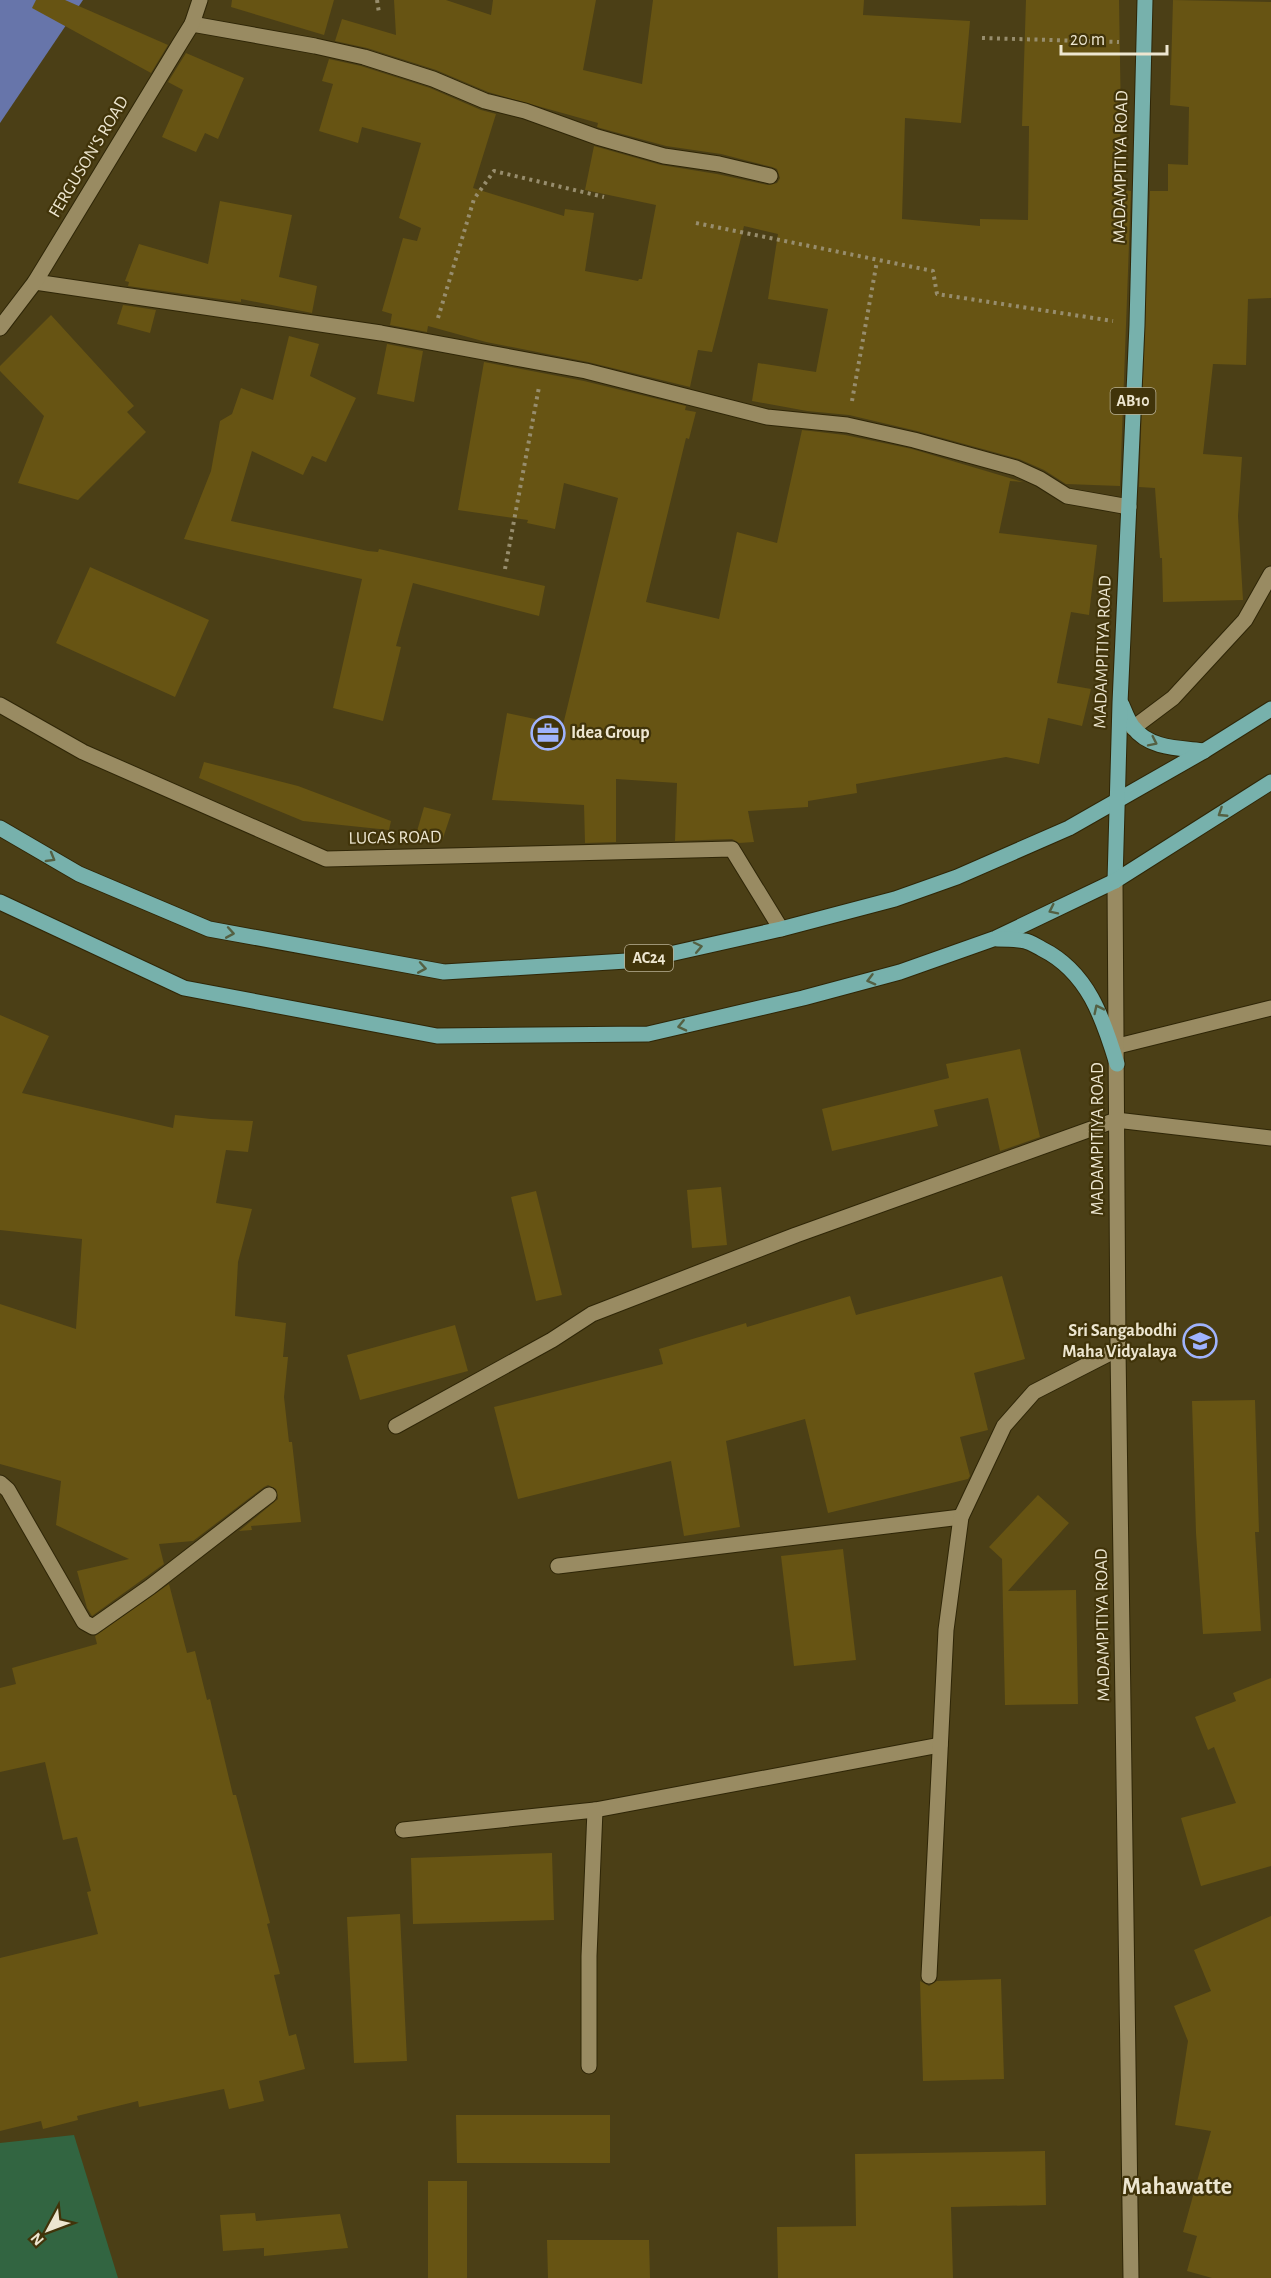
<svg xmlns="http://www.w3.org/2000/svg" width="1271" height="2278" font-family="'Alegreya Sans',sans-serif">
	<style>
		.green { fill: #326541 }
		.water { fill: #6775aa }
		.building { fill: #675413 }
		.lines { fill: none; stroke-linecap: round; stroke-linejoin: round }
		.lane-casing { stroke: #2f2607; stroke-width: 17 }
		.street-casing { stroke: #2f2607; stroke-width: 17 }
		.secondary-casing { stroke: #2f2607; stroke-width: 17 }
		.primary-casing { stroke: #2f2607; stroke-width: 17 }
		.path { stroke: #978d6d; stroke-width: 4; stroke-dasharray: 3 4.5; stroke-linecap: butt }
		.lane { stroke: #998b62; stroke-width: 15 }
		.street { stroke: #998b62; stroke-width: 15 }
		.secondary { stroke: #998b62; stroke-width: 15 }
		.primary { stroke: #77b1ac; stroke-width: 15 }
		.oneway { stroke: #546043 }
		.labels { text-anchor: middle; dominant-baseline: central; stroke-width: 4.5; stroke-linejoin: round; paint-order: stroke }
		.shield { fill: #41340a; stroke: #b9b195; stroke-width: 1.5 }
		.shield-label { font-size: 16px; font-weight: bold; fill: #ede6d0 }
		.street-label { font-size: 18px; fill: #ede6d0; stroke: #41340a }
		.poi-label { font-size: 18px; font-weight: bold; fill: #ede6d0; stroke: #41340a; text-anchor: start }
		.district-label { font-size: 24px; font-weight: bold; fill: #ede6d0; stroke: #41340a }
	</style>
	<rect width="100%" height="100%" fill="#4b3f16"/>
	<path class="green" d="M74,2135L118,2278H0V2143Z"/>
	<path class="water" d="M0,0H83L0,123Z"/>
	<g class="building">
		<path d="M36,0H65L168,45L151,73L32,8Z"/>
		<path d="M232,0H334L324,35L231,7Z"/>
		<path d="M394,0H446L491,15L493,0H596L583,70L642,84L653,0H864L863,15L970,21L961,123L905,118L902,219L980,226V219L1028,220L1029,126H1022L1026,0H1119L1121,121L1119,164H1122V190L1131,191L1120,486L1066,484L1044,470L1019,459L917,431L849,415L807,411L752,401L758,363L816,372L828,309L768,299L778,234L744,226L712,352L698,350L690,387L588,362L486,342L428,326L427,332L390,325L392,314L382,311L403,238L417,241L421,228L399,218L421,143L362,127L358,143L319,131L333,84L322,81L329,59L361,66L430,88L481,110L496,114L473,188L564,216L565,209L594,213L585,271L638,281L639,279H642L656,205L585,190L594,146L661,165L717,174L768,185L777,183L780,178L777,169L772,167L721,154L666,146L600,128L597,127L598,123L488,92L436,70L367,48L335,41L342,19L396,35Z"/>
		<path d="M1173,0L1271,2V298L1248,299L1246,365L1213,364L1203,454L1242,457L1238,516L1243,600L1163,602L1162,558H1160L1155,488L1139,487L1150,191H1168V164L1188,165L1189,107L1170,105Z"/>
		<path d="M186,53L244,78L218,139L205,133L196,152L162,137L183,90L168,82Z"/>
		<path d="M220,201L292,215L279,277L317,286L312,313L241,299V302L128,286L129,282L125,281L139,244L208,264Z"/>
		<path d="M123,305L156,310L150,333L117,324Z"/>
		<path d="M51,315L134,406L127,412L146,432L78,500L18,483L44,416L0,371V366Z"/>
		<path d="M289,336L319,344L310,376L356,398L326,462L312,456L303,475L252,451L231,521L368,551L378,552L379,549L545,586L539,616L413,583L396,646L401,647L383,721L333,708L362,579L184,539L211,471L220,421L232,414L241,388L273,400Z"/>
		<path d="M387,344L423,351L414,402L377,394Z"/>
		<path d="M484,362L584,381L686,406L685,410L696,412L689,439L686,438L646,602L719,619L737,532L777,543L802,430L845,435L912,449L1023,482L1010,481L999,533L1097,545L1089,615L1071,612L1057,683L1091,689L1082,726L1048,718L1039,764L1006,757L856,784L857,793L808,801V807L748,811L754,842L739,843L732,839L675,841L677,783L616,779V842L585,843L584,805L492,800L507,713L563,725L618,498L564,483L555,529L527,523L528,520L458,510Z"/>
		<path d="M90,567L209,620L175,697L56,643Z"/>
		<path d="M204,762L298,786L391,821L389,830L303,821L199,778Z"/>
		<path d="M424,807L451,814L442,841L415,838Z"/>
		<path d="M0,1015L49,1036L22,1093L173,1128L175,1115L211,1119L253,1121L248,1152L226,1150L216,1203L252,1209L238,1262L235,1316L286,1323L283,1357H288L284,1397L289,1442H292L301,1522L251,1526L252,1530L239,1531L278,1499L276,1489L268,1485L264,1487L193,1541L159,1544L164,1564L92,1616L87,1608L77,1571L129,1559L56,1525L61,1481L0,1464V1304L76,1329L82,1239L0,1230Z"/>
		<path d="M1020,1049L1040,1137L1000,1151L988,1098L934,1110L938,1126L832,1151L822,1109L949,1078L946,1064Z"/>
		<path d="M721,1187L727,1245L692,1248L687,1190Z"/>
		<path d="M536,1191L562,1295L536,1301L511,1197Z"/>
		<path d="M1002,1276L1025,1359L974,1373L988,1430L960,1437L970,1476L968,1479L828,1513L805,1419L726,1441L740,1527L684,1536L671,1461L518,1499L494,1407L663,1364L659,1349L746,1323L747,1327L850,1296L856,1315Z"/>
		<path d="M455,1325L468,1371L360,1400L347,1355Z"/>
		<path d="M1255,1400L1259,1532H1255L1261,1631L1203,1634L1196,1533L1192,1401Z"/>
		<path d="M1038,1495L1069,1523L1008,1591L1076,1590L1078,1704L1005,1705L1002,1559L989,1547Z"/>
		<path d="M843,1549L856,1660L794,1666L781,1556Z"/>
		<path d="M169,1584L187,1653L195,1651L207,1700L210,1699L233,1795H236L270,1923L267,1924L280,1974L274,1975L289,2036L296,2034L305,2069L259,2081L264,2101L229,2109L224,2089L139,2107L138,2101L77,2116L78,2120L43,2129L41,2121L0,2131V1958L98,1934L87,1892L91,1891L77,1837L63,1840L45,1762L0,1772V1688L16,1684L12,1668L97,1644L95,1636Z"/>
		<path d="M1271,1678V1866L1201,1886L1181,1818L1236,1803L1214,1747L1208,1750L1195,1717L1236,1701L1233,1693Z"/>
		<path d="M552,1853L554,1920L413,1924L411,1858Z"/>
		<path d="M400,1914L407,2061L354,2063L347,1917Z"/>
		<path d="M1271,1916V2278H1212L1187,2271L1197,2236L1183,2232L1211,2131L1175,2125L1188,2041L1174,2006L1211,1991L1194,1950Z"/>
		<path d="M1001,1979L1004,2079L923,2081L920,1981L929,1986L937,1981Z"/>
		<path d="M456,2115H610V2163H457Z"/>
		<path d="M1045,2151L1046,2205L951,2207L953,2278H778L777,2227L856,2226L855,2154Z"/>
		<rect x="428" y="2181" width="39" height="97"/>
		<path d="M255,2213L256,2221L340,2214L348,2248L264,2256V2248L223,2251L220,2215Z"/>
		<path d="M547,2240H649L650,2278H548Z"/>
	</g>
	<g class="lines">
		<defs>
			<g id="lane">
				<path d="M1133,728L1173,698L1245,620L1271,574"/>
				<path d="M1118,1046L1271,1008"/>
				<path d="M396,1426L552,1340L592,1314L796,1235L1116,1120L1271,1138"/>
				<path d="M558,1566L961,1517"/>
				<path d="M403,1830L595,1810L940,1745"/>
				<path d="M929,1976L946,1630L961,1517L1004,1426L1034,1392L1118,1349"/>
				<path d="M589,2066V1956L595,1810"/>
			</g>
			<g id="street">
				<path d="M192,24L315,46L364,57L433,79L485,101L525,111L597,137L664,156L719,164L770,176"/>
				<path d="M35,282L381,333L586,371L767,417L847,425L914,440L1016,468L1040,479L1067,496L1129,507"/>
				<path d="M0,1483L8,1490L84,1622L93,1627L150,1587L269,1495"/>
			</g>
			<g id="secondary">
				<path d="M0,328L35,282L179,45L192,24L200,0"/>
				<path d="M0,705L83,752L326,859L732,849L781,929"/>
				<path d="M1115,881L1118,1349L1131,2278"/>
			</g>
			<g id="primary">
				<path d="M1122,705C1125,712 1128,721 1133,727C1149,749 1180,748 1204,751"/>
				<path d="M0,828L79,874L209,929L444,972L643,960L781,929L895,899L957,877L1069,828L1204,751L1271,709"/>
				<path d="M1115,881L1120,703L1137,325L1145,0"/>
				<path d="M0,902L184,988L437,1036L648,1034L803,998L900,972L996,938L1115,881L1271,782"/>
				<path d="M997,939C1006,939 1016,939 1025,941C1031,942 1036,946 1042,949C1088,972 1103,1018 1117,1064"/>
			</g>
		</defs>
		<use href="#lane" class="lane-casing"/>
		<use href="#street" class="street-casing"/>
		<use href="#secondary" class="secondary-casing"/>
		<use href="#primary" class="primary-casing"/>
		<g class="path">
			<path d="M377,0L379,13"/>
			<path d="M982,38L1119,42"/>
			<path d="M696,223L933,271L937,294L1113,321"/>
			<path d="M438,318L474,199L494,171L604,197"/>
			<path d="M852,401L877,261"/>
			<path d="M505,569L539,387"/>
		</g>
		<use href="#lane" class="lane"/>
		<use href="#street" class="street"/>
		<use href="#secondary" class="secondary"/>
		<use href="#primary" class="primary"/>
	</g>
	<defs><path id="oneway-chevron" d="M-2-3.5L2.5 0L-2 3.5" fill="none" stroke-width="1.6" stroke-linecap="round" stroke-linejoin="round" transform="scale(1.5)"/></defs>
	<g class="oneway">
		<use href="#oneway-chevron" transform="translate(1153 742) rotate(26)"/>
		<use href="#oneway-chevron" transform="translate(1222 813) rotate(147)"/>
		<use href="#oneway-chevron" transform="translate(51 858) rotate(30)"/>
		<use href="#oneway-chevron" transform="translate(1053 910) rotate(154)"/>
		<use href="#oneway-chevron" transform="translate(230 933) rotate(10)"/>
		<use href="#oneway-chevron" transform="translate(698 947) rotate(-12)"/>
		<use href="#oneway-chevron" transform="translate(422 968) rotate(10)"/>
		<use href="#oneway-chevron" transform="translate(871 980) rotate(165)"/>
		<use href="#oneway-chevron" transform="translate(1098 1009) rotate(-116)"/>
		<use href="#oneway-chevron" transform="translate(682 1026) rotate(167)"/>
	</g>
	<defs>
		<symbol id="office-ring" viewBox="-11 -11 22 22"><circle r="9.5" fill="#41340a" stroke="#9fb3fd" stroke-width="1.5"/><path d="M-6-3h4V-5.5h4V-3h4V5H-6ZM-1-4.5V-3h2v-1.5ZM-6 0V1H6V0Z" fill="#9fb3fd"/></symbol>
		<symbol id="school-ring" viewBox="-11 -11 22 22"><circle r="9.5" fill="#41340a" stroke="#9fb3fd" stroke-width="1.5"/><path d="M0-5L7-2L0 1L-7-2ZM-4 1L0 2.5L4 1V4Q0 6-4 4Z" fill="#9fb3fd"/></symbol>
	</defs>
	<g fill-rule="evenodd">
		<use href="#office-ring" x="529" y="714" width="38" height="38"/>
		<use href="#school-ring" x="1181" y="1322" width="38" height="38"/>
	</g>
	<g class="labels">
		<g class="shield">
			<rect x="1110.5" y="388" width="45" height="26" rx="4.5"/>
			<rect x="625" y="945" width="48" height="26" rx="4.5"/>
		</g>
		<g class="shield-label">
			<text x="1133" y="401">AB10</text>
			<text x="649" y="958">AC24</text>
		</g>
		<g class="street-label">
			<text transform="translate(89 157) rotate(-59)">FERGUSON'S ROAD</text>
			<text transform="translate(1121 167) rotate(-89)">MADAMPITIYA ROAD</text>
			<text transform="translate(1103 652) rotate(-88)">MADAMPITIYA ROAD</text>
			<text transform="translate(395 838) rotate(-1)">LUCAS ROAD</text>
			<text transform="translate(1098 1139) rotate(-90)">MADAMPITIYA ROAD</text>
			<text transform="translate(1103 1625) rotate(-91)">MADAMPITIYA ROAD</text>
		</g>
		<g class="poi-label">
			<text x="571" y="733">Idea Group</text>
			<text x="1177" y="1331" text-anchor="end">Sri Sangabodhi<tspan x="1177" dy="21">Maha Vidyalaya</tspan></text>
		</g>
		<g class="district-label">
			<text x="1177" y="2187">Mahawatte</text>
		</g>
	</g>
	<g transform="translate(48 2230) rotate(229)" stroke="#41340a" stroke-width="4.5" paint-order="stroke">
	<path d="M0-4.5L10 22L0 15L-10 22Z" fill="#ede6d0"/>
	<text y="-9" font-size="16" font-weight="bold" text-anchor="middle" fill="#ede6d0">N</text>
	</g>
	<path d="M1061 45v9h106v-9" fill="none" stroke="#ede6d0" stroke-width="3"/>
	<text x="1070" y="45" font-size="18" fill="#ede6d0" stroke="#41340a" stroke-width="4.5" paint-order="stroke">20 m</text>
</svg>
